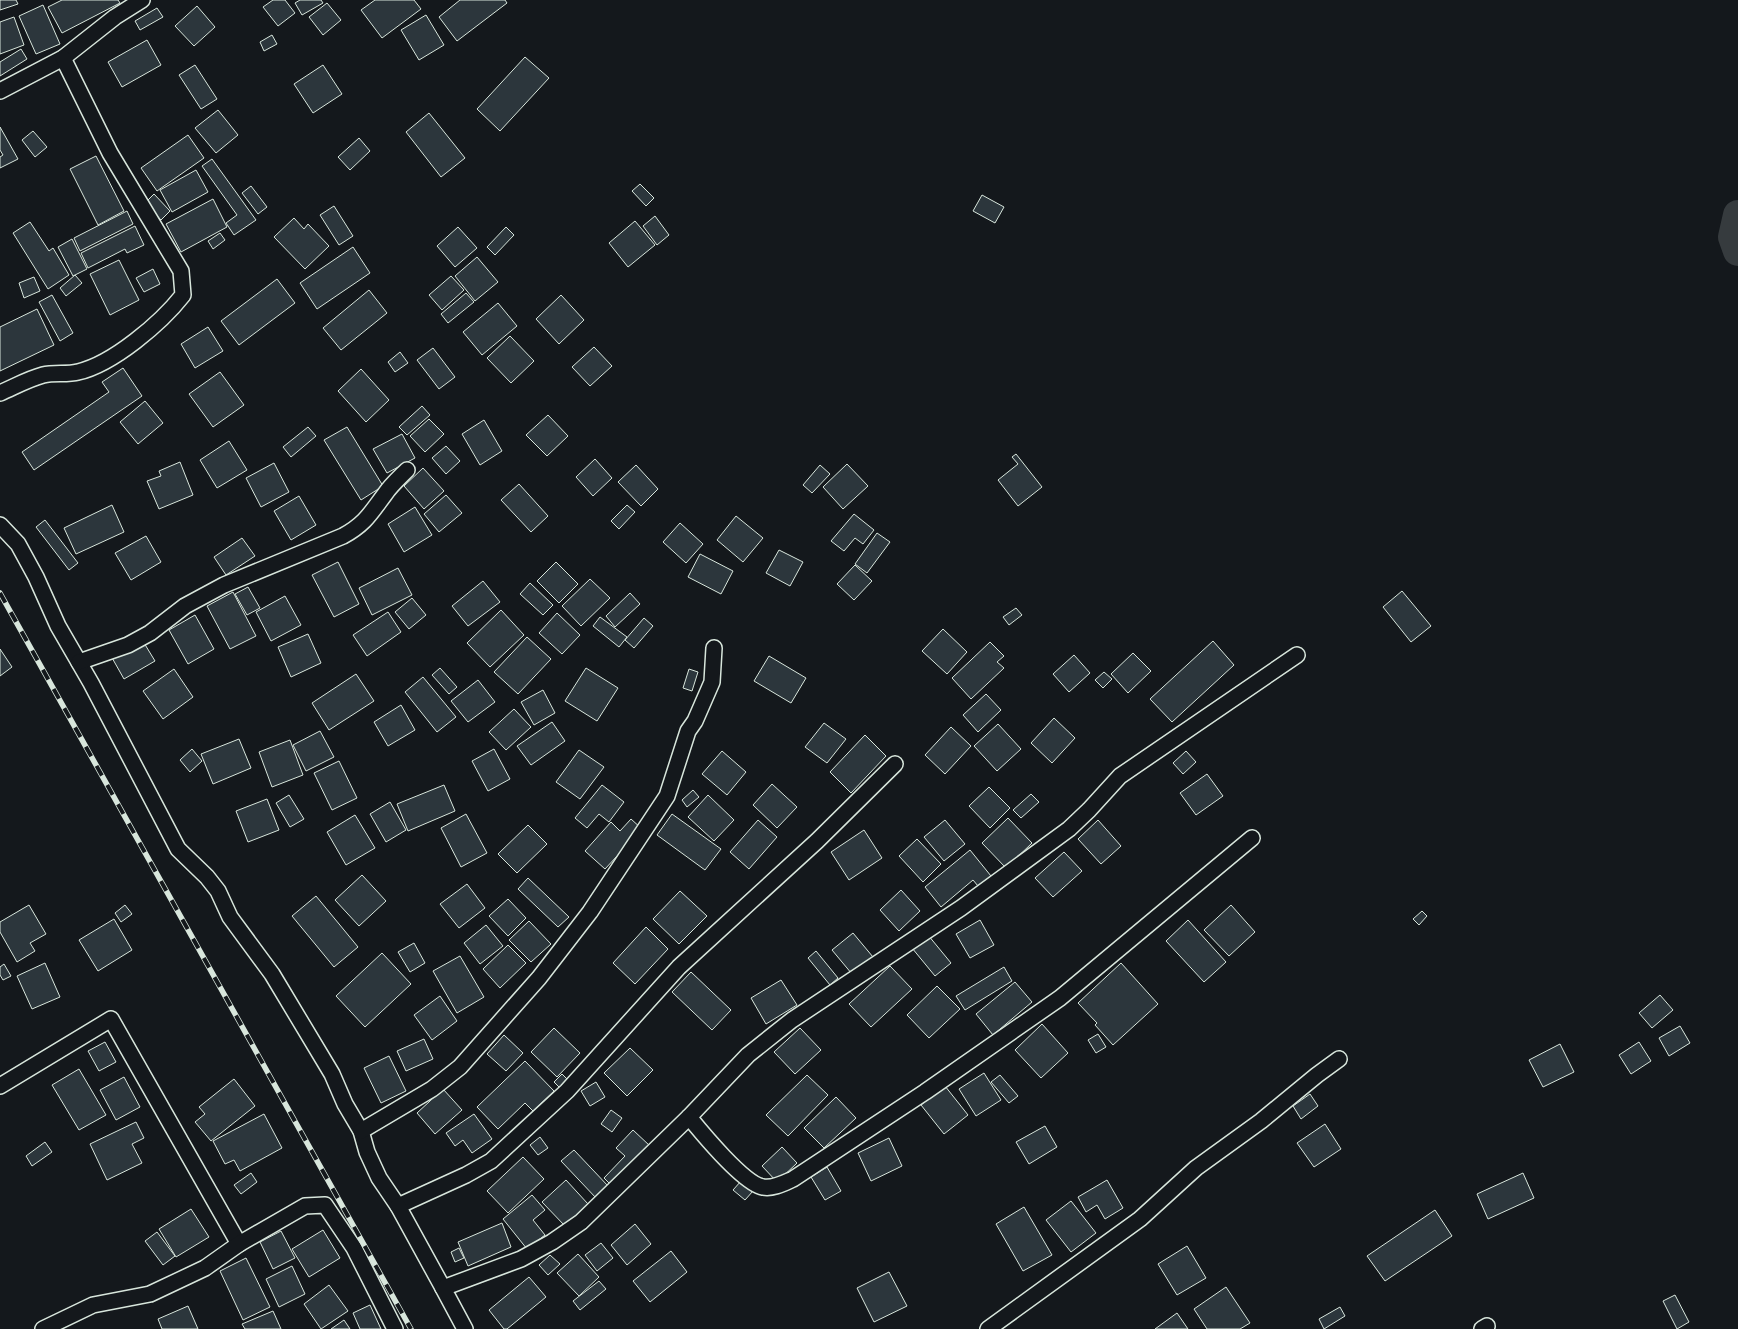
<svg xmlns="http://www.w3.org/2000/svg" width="1738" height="1329" font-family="'PT Sans',sans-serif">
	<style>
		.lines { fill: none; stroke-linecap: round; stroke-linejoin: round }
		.river { stroke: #363b3e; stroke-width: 30 }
		.building { fill: #2c363c; stroke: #d8e6dc }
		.street-casing { stroke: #d8e6dc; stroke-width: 18 }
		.street { stroke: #14181c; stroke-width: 15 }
		.rail-casing { stroke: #d8e6dc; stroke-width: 5.5 }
		.rail { stroke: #14181c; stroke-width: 4; stroke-dasharray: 11; stroke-linecap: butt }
	</style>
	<rect width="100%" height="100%" fill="#14181c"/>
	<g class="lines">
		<path class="river" d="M1738,215L1733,237L1738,251"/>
	</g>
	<g class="building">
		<path d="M0,0H16L18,4L0,10Z"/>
		<path d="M62,0H118L120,3L62,33L48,7Z"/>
		<path d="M273,0H285L295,13L278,26L263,7Z"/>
		<path d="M300,0H321L323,3L302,15L295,3Z"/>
		<path d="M375,0H414L421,9L382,38L361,10Z"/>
		<path d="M460,0H505L507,3L457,41L439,17Z"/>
		<path d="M327,3L341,20L323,35L309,17Z"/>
		<path d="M43,5L60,44L36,54L19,16Z"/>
		<path d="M197,6L215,27L194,46L175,26Z"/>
		<path d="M157,8L163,17L140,30L135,21Z"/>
		<path d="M426,15L444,45L419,60L401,30Z"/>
		<path d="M14,17L24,45L0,54V22Z"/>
		<path d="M272,35L277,44L264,51L260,42Z"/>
		<path d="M147,40L161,65L122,87L108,62Z"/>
		<path d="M21,49L27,59L0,76V62Z"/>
		<path d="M525,57L549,78L500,131L477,109Z"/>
		<path d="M195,65L217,99L201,109L179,75Z"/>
		<path d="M323,65L342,94L313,113L294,84Z"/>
		<path d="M218,110L238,135L216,153L195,128Z"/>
		<path d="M429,113L465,158L441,177L406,132Z"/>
		<path d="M0,127L18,159L0,168V157L3,155L0,150Z"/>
		<path d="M33,131L47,147L35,157L22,140Z"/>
		<path d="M188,135L204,158L157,191L141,168Z"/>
		<path d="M359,138L370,151L350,170L338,157Z"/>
		<path d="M96,156L124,211L98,225L70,169Z"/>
		<path d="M212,159L256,220L234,235L226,223L237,215L202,166Z"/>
		<path d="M196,170L208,192L172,212L160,190Z"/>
		<path d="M640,184L654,198L646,206L632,191Z"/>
		<path d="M251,186L267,207L258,214L242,193Z"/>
		<path d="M154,194L170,211L161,220L145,203Z"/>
		<path d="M982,195L1004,207L995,223L973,211Z"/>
		<path d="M213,199L227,227L181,252L166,224Z"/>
		<path d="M334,206L353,236L339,245L320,215Z"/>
		<path d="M127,211L133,224L80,251L74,238Z"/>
		<path d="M655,216L669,235L657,245L643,226Z"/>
		<path d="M294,218L304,229L308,224L329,246L305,269L274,237Z"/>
		<path d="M635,221L655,245L628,267L609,243Z"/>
		<path d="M30,222L49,251L53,248L69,275L48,289L13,233Z"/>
		<path d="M135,226L144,245L127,253L125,249L88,268L81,253Z"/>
		<path d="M458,227L477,248L455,267L437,246Z"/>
		<path d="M506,227L514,235L495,255L487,247Z"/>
		<path d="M220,233L225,240L213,249L208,241Z"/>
		<path d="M72,239L87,269L73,276L58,247Z"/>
		<path d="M353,247L370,273L317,309L300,283Z"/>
		<path d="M477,257L498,282L475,301L455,276Z"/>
		<path d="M119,260L139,300L110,315L90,274Z"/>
		<path d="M153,269L160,284L144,292L136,278Z"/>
		<path d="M75,275L82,283L66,296L60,288Z"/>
		<path d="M451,276L464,290L442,310L429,295Z"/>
		<path d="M34,277L40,291L24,298L19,283Z"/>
		<path d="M277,279L295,303L239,345L221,321Z"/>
		<path d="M369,290L387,313L341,350L323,328Z"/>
		<path d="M466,293L474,302L448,323L441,314Z"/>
		<path d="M52,295L73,333L60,341L39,302Z"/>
		<path d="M561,295L584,320L559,344L536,319Z"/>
		<path d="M498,303L517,326L482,355L463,332Z"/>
		<path d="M37,309L54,345L0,371V327Z"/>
		<path d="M208,327L223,351L195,368L181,344Z"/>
		<path d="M510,336L534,361L511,383L487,358Z"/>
		<path d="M594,347L612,366L590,386L572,367Z"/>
		<path d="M433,348L455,377L439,389L417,360Z"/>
		<path d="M400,352L408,363L395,372L388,362Z"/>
		<path d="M123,368L142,396L34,470L22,452L109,392L102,382Z"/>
		<path d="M361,369L389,400L366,422L338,391Z"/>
		<path d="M220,372L244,405L213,427L189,394Z"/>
		<path d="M145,401L163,423L138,444L120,422Z"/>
		<path d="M422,406L430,415L407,435L399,427Z"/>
		<path d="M548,415L568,436L547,456L526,435Z"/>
		<path d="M429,419L444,434L425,452L410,436Z"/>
		<path d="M484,420L502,451L480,465L462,434Z"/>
		<path d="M308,427L316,436L291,457L283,447Z"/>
		<path d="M347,427L383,486L361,500L324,440Z"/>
		<path d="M402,434L415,458L387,473L373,449Z"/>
		<path d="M229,441L247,470L217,488L200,460Z"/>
		<path d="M446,446L460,461L446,474L432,458Z"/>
		<path d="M1016,454L1042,487L1018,506L998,480L1018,464L1012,457Z"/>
		<path d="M595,459L612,478L593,496L576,477Z"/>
		<path d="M180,462L193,495L159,509L147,481L161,476L159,471Z"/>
		<path d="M274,463L289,492L261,507L246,478Z"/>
		<path d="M847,464L868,486L843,509L823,487Z"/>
		<path d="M636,465L658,489L641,506L618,482Z"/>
		<path d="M820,465L830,474L812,493L803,485Z"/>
		<path d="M423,468L444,491L424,509L404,486Z"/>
		<path d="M519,484L548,516L531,532L501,500Z"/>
		<path d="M446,495L462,513L439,532L424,514Z"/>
		<path d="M299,496L316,525L291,540L274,511Z"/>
		<path d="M112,505L124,532L76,554L64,528Z"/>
		<path d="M627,505L635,512L619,529L611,521Z"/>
		<path d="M415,507L432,535L404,552L388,524Z"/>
		<path d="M854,514L874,530L863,544L855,538L844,551L831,541Z"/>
		<path d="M736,516L763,538L743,562L717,540Z"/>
		<path d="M45,520L78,563L69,570L36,527Z"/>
		<path d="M680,523L703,544L686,563L663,542Z"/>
		<path d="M877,533L890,542L867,573L855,564Z"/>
		<path d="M146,536L161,562L131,580L115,553Z"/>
		<path d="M242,538L255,556L226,575L214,557Z"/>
		<path d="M779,550L803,562L790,586L766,573Z"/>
		<path d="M700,554L733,571L721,594L688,577Z"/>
		<path d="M338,562L359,604L334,617L312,575Z"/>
		<path d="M556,562L578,584L559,603L537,581Z"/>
		<path d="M855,565L872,581L854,600L837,584Z"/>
		<path d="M398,568L412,595L372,615L359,588Z"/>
		<path d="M590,579L610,598L581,626L562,606Z"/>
		<path d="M483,581L500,602L468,626L452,606Z"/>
		<path d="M530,583L553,605L543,615L520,594Z"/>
		<path d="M248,587L260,608L247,615L235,594Z"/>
		<path d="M1402,591L1431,626L1411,642L1383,607Z"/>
		<path d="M233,592L256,636L230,649L207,606Z"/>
		<path d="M630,593L640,604L615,627L606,616Z"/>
		<path d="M285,596L301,625L271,641L256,612Z"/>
		<path d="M412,598L426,615L409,629L395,612Z"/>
		<path d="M1016,608L1022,615L1009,625L1003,617Z"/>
		<path d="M501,610L524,635L490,667L467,643Z"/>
		<path d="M388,612L401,632L367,656L353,635Z"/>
		<path d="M557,613L580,635L562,654L539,633Z"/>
		<path d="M195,615L214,649L188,664L169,630Z"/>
		<path d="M600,617L627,637L619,647L593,626Z"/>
		<path d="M644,618L653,626L634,648L625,640Z"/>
		<path d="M943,629L967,652L947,674L922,651Z"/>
		<path d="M308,634L321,663L291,677L278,647Z"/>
		<path d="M527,637L551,659L518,694L494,672Z"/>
		<path d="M141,638L155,661L124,679L111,656Z"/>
		<path d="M1213,641L1234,665L1172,722L1150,699Z"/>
		<path d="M990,642L1004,656L997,662L1004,668L971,699L952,678Z"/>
		<path d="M0,649L12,667L0,676Z"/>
		<path d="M1133,653L1151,671L1128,693L1111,674Z"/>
		<path d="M1074,655L1090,673L1069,692L1053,674Z"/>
		<path d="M769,656L806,678L791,703L754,681Z"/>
		<path d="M440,668L457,687L449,694L432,675Z"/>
		<path d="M586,668L618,688L597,721L565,701Z"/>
		<path d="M174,669L193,697L163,719L143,691Z"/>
		<path d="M689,669L698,672L692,691L683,688Z"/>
		<path d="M1104,672L1112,679L1103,688L1095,680Z"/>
		<path d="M356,674L374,701L329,730L312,703Z"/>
		<path d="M423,677L456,717L437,732L405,692Z"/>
		<path d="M478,680L495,702L468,722L451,701Z"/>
		<path d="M543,690L555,713L534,725L521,702Z"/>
		<path d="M986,694L1001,710L978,732L963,715Z"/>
		<path d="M401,705L415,730L388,746L374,722Z"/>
		<path d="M514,709L531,727L506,750L489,732Z"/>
		<path d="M1054,718L1075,738L1052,763L1031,743Z"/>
		<path d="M552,722L565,741L531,765L517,746Z"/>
		<path d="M824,723L846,739L827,763L805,747Z"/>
		<path d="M998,724L1021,749L997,771L974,746Z"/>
		<path d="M951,727L971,746L945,774L925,755Z"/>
		<path d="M320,731L334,757L306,771L293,745Z"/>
		<path d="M865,735L886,756L851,793L830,772Z"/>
		<path d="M239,739L251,768L213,784L201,754Z"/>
		<path d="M290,740L303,775L272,787L259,752Z"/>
		<path d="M192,749L202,761L190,772L180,760Z"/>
		<path d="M494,749L510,779L488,791L472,761Z"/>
		<path d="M579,750L604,767L580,799L556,782Z"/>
		<path d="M722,751L746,772L727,795L702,774Z"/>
		<path d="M1186,751L1196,762L1183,774L1173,763Z"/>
		<path d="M339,761L357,798L332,810L314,773Z"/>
		<path d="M1207,774L1223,796L1196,815L1180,793Z"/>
		<path d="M772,784L797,807L777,828L753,805Z"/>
		<path d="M444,785L455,811L408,831L397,804Z"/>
		<path d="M602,785L624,802L609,822L599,814L587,828L575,818Z"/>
		<path d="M989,787L1010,808L990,828L969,806Z"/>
		<path d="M693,790L699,797L687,807L682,800Z"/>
		<path d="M1031,794L1039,802L1021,818L1013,810Z"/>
		<path d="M289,795L304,819L290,827L276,803Z"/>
		<path d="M708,795L734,820L714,841L688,817Z"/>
		<path d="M267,799L279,830L248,842L236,811Z"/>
		<path d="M390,802L406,830L386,842L370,814Z"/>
		<path d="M466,814L487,853L461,867L441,828Z"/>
		<path d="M672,814L721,849L705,870L657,835Z"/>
		<path d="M355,815L375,848L346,865L327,832Z"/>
		<path d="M1008,818L1032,843L1006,868L982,843Z"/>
		<path d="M631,819L642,829L605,869L585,851L611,822L620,831Z"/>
		<path d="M758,820L777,837L749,869L730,852Z"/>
		<path d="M945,820L965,844L944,861L924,837Z"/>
		<path d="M1098,820L1121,846L1101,864L1078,839Z"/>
		<path d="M528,825L547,844L517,873L498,854Z"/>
		<path d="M864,830L882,858L849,880L831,852Z"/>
		<path d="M917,839L941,864L923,882L899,856Z"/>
		<path d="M970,850L991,876L978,886L973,880L941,907L925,887Z"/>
		<path d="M1064,852L1082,871L1053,897L1035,878Z"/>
		<path d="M362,875L386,901L359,926L335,900Z"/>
		<path d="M528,878L569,917L558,927L518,889Z"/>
		<path d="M467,884L485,908L459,928L440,904Z"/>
		<path d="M901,890L920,911L899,931L880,910Z"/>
		<path d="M680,891L707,916L679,944L653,919Z"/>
		<path d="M316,896L358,947L334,967L292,916Z"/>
		<path d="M508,899L526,918L508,936L489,916Z"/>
		<path d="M29,905L46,934L30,943L35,951L17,962L0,932V922Z"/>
		<path d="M125,905L132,914L121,922L115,913Z"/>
		<path d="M1231,905L1255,932L1229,956L1204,930Z"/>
		<path d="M1422,911L1427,916L1419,925L1413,919Z"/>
		<path d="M114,919L132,950L98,971L79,940Z"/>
		<path d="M980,920L994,945L970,958L956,934Z"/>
		<path d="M1188,920L1226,962L1204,982L1166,941Z"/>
		<path d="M529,921L551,944L531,962L509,940Z"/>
		<path d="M486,925L503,946L480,964L464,943Z"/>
		<path d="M646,927L668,949L635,984L613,963Z"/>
		<path d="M853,933L873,957L852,974L832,950Z"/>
		<path d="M928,935L951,963L935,976L912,948Z"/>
		<path d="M414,943L425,963L410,972L398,952Z"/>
		<path d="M508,945L526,963L500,988L483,969Z"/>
		<path d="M816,951L838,978L830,985L808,958Z"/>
		<path d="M382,953L411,984L365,1027L336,996Z"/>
		<path d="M460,956L484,997L457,1013L433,971Z"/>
		<path d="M45,963L60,997L32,1009L17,976Z"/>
		<path d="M1121,963L1158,1004L1113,1045L1095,1025L1097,1023L1078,1003Z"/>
		<path d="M4,964L11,976L3,980L0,975V967Z"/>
		<path d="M890,966L912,989L871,1027L849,1004Z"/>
		<path d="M1004,967L1012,981L965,1010L956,996Z"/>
		<path d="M691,972L731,1010L712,1030L672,992Z"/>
		<path d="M781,980L797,1005L766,1024L751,998Z"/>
		<path d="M1015,982L1032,1002L993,1035L976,1014Z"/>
		<path d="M937,986L960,1009L929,1038L907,1015Z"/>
		<path d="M1660,995L1673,1010L1652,1028L1639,1013Z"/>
		<path d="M440,996L457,1021L432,1040L414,1015Z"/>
		<path d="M1042,1024L1068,1053L1041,1078L1015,1050Z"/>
		<path d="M1680,1026L1690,1043L1669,1056L1659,1038Z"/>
		<path d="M554,1028L580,1053L557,1077L531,1052Z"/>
		<path d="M800,1028L821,1050L795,1074L774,1052Z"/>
		<path d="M1098,1034L1106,1047L1096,1053L1088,1040Z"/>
		<path d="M504,1035L523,1053L506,1071L487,1054Z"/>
		<path d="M424,1039L433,1059L406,1071L397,1051Z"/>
		<path d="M105,1042L116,1062L99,1071L88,1051Z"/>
		<path d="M1639,1042L1651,1061L1631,1074L1619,1055Z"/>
		<path d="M1560,1044L1574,1072L1543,1087L1529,1060Z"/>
		<path d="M630,1048L653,1070L627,1096L604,1073Z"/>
		<path d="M389,1056L406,1091L381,1103L364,1068Z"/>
		<path d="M525,1061L554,1091L533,1111L525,1103L498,1129L477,1107Z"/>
		<path d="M79,1069L106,1115L79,1130L52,1085Z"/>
		<path d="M984,1073L1001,1100L976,1116L959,1089Z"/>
		<path d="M562,1074L571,1083L563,1091L554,1082Z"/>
		<path d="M807,1075L828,1095L788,1136L766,1115Z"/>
		<path d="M1000,1075L1018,1096L1009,1103L991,1082Z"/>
		<path d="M124,1077L140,1107L116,1120L100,1090Z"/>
		<path d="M234,1079L255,1106L211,1141L195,1122L205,1114L199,1107Z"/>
		<path d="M596,1082L605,1097L590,1106L581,1091Z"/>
		<path d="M945,1086L968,1115L944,1134L921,1105Z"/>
		<path d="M443,1089L462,1110L435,1134L417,1113Z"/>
		<path d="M1310,1094L1318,1106L1301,1119L1293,1106Z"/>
		<path d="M836,1097L856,1118L824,1148L804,1128Z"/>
		<path d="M611,1110L622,1118L612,1132L601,1124Z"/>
		<path d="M264,1114L282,1148L240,1171L234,1160L225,1164L213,1141Z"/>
		<path d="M474,1114L492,1139L472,1153L463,1140L455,1146L446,1133Z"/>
		<path d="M136,1122L144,1138L132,1144L142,1163L107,1180L90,1144Z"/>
		<path d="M1325,1124L1341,1149L1314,1167L1297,1143Z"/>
		<path d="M1045,1126L1057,1147L1029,1164L1016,1142Z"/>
		<path d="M633,1130L650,1146L612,1186L604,1178L625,1156L616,1148Z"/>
		<path d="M540,1137L548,1148L538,1155L530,1145Z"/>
		<path d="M889,1138L902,1166L871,1181L858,1153Z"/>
		<path d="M45,1142L52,1152L32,1166L26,1156Z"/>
		<path d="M782,1147L797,1163L777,1182L762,1166Z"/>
		<path d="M574,1150L609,1187L597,1199L561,1161Z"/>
		<path d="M523,1157L544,1179L508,1213L487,1191Z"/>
		<path d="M827,1167L841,1191L825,1200L811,1177Z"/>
		<path d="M251,1173L257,1182L241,1194L234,1185Z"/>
		<path d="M1523,1173L1534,1198L1488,1219L1477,1194Z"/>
		<path d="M566,1180L588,1204L565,1226L542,1202Z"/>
		<path d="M1107,1180L1123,1208L1105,1219L1097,1205L1086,1212L1078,1197Z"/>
		<path d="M741,1181L753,1191L745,1200L733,1190Z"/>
		<path d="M532,1195L545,1210L533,1220L545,1235L527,1249L503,1219Z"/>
		<path d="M1071,1201L1096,1233L1071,1252L1046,1220Z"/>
		<path d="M1024,1207L1052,1255L1023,1271L996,1224Z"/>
		<path d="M191,1209L209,1237L176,1257L159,1229Z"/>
		<path d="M1435,1210L1452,1236L1385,1281L1367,1256Z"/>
		<path d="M502,1223L511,1247L468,1266L458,1242Z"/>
		<path d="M635,1224L651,1244L627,1265L611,1245Z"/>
		<path d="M323,1230L340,1258L309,1277L292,1249Z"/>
		<path d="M281,1231L295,1258L273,1269L260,1242Z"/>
		<path d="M157,1232L175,1256L163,1265L145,1241Z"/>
		<path d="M601,1243L613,1258L597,1271L585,1255Z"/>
		<path d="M1187,1246L1206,1278L1177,1295L1158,1264Z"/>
		<path d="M459,1248L464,1258L455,1262L451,1252Z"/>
		<path d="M671,1251L687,1272L650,1302L633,1281Z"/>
		<path d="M578,1254L599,1277L579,1296L557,1273Z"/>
		<path d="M550,1255L560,1264L548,1275L539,1265Z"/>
		<path d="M246,1258L270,1307L243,1320L220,1271Z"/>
		<path d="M292,1266L305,1294L279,1307L266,1279Z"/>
		<path d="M889,1272L907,1306L874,1322L857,1288Z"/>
		<path d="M529,1277L546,1297L507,1329H504L489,1310Z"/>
		<path d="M599,1281L606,1289L580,1310L573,1301Z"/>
		<path d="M329,1285L348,1311L321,1329L304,1304Z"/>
		<path d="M1226,1287L1250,1323L1240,1329H1207L1194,1309Z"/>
		<path d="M1675,1295L1689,1322L1677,1329L1663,1301Z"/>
		<path d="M370,1305L381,1329H360L353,1313Z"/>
		<path d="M188,1306L198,1329H162L158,1319Z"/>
		<path d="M1340,1307L1345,1316L1324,1329L1319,1319Z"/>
		<path d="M273,1311L281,1329H245L242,1324Z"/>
		<path d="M1177,1313L1188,1329H1155Z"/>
		<path d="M344,1320L350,1329H331Z"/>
	</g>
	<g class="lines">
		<defs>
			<g id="street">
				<path d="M0,91L63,58L115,17L142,0"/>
				<path d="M0,393C14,387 28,379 43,375C54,372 67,375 78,372C113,364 161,323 183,295L181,271L110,153L63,58"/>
				<path d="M0,525L18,544L36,577L58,626L91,683L178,849L207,877L218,891L230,917L272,974L332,1074L345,1104L361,1131L367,1152L379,1178L398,1206L466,1175L491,1161L567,1091L679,967L817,841L895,764"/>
				<path d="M79,662L128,645L150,633L185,606L224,585L343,536C365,524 370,514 385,494C391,485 400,477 407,470"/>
				<path d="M0,1086L111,1019L239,1244"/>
				<path d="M689,1117L748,1055L792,1020L961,908L1069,829L1089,810L1120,776L1297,655"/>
				<path d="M361,1131L432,1089L460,1067L539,978L590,912L667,796L688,731L695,721L712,682L714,648"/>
				<path d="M398,1206L443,1288"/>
				<path d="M43,1329L93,1305L150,1294L205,1268L239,1244L305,1206L325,1205L354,1248L395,1329"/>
				<path d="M465,1329L443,1288L521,1259L552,1242L581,1222L689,1117C702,1133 744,1184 763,1187C773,1189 784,1183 793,1179L925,1092L1060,998L1252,838"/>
				<path d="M988,1329L1140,1219L1196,1168L1261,1121L1317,1075L1339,1059"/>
				<path d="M1482,1329L1487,1326"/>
			</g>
		</defs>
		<use href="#street" class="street-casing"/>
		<use href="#street" class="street"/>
		<defs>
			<path id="rail" d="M0,593L411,1329"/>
		</defs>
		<use href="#rail" class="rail-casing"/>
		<use href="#rail" class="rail"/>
	</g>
</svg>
